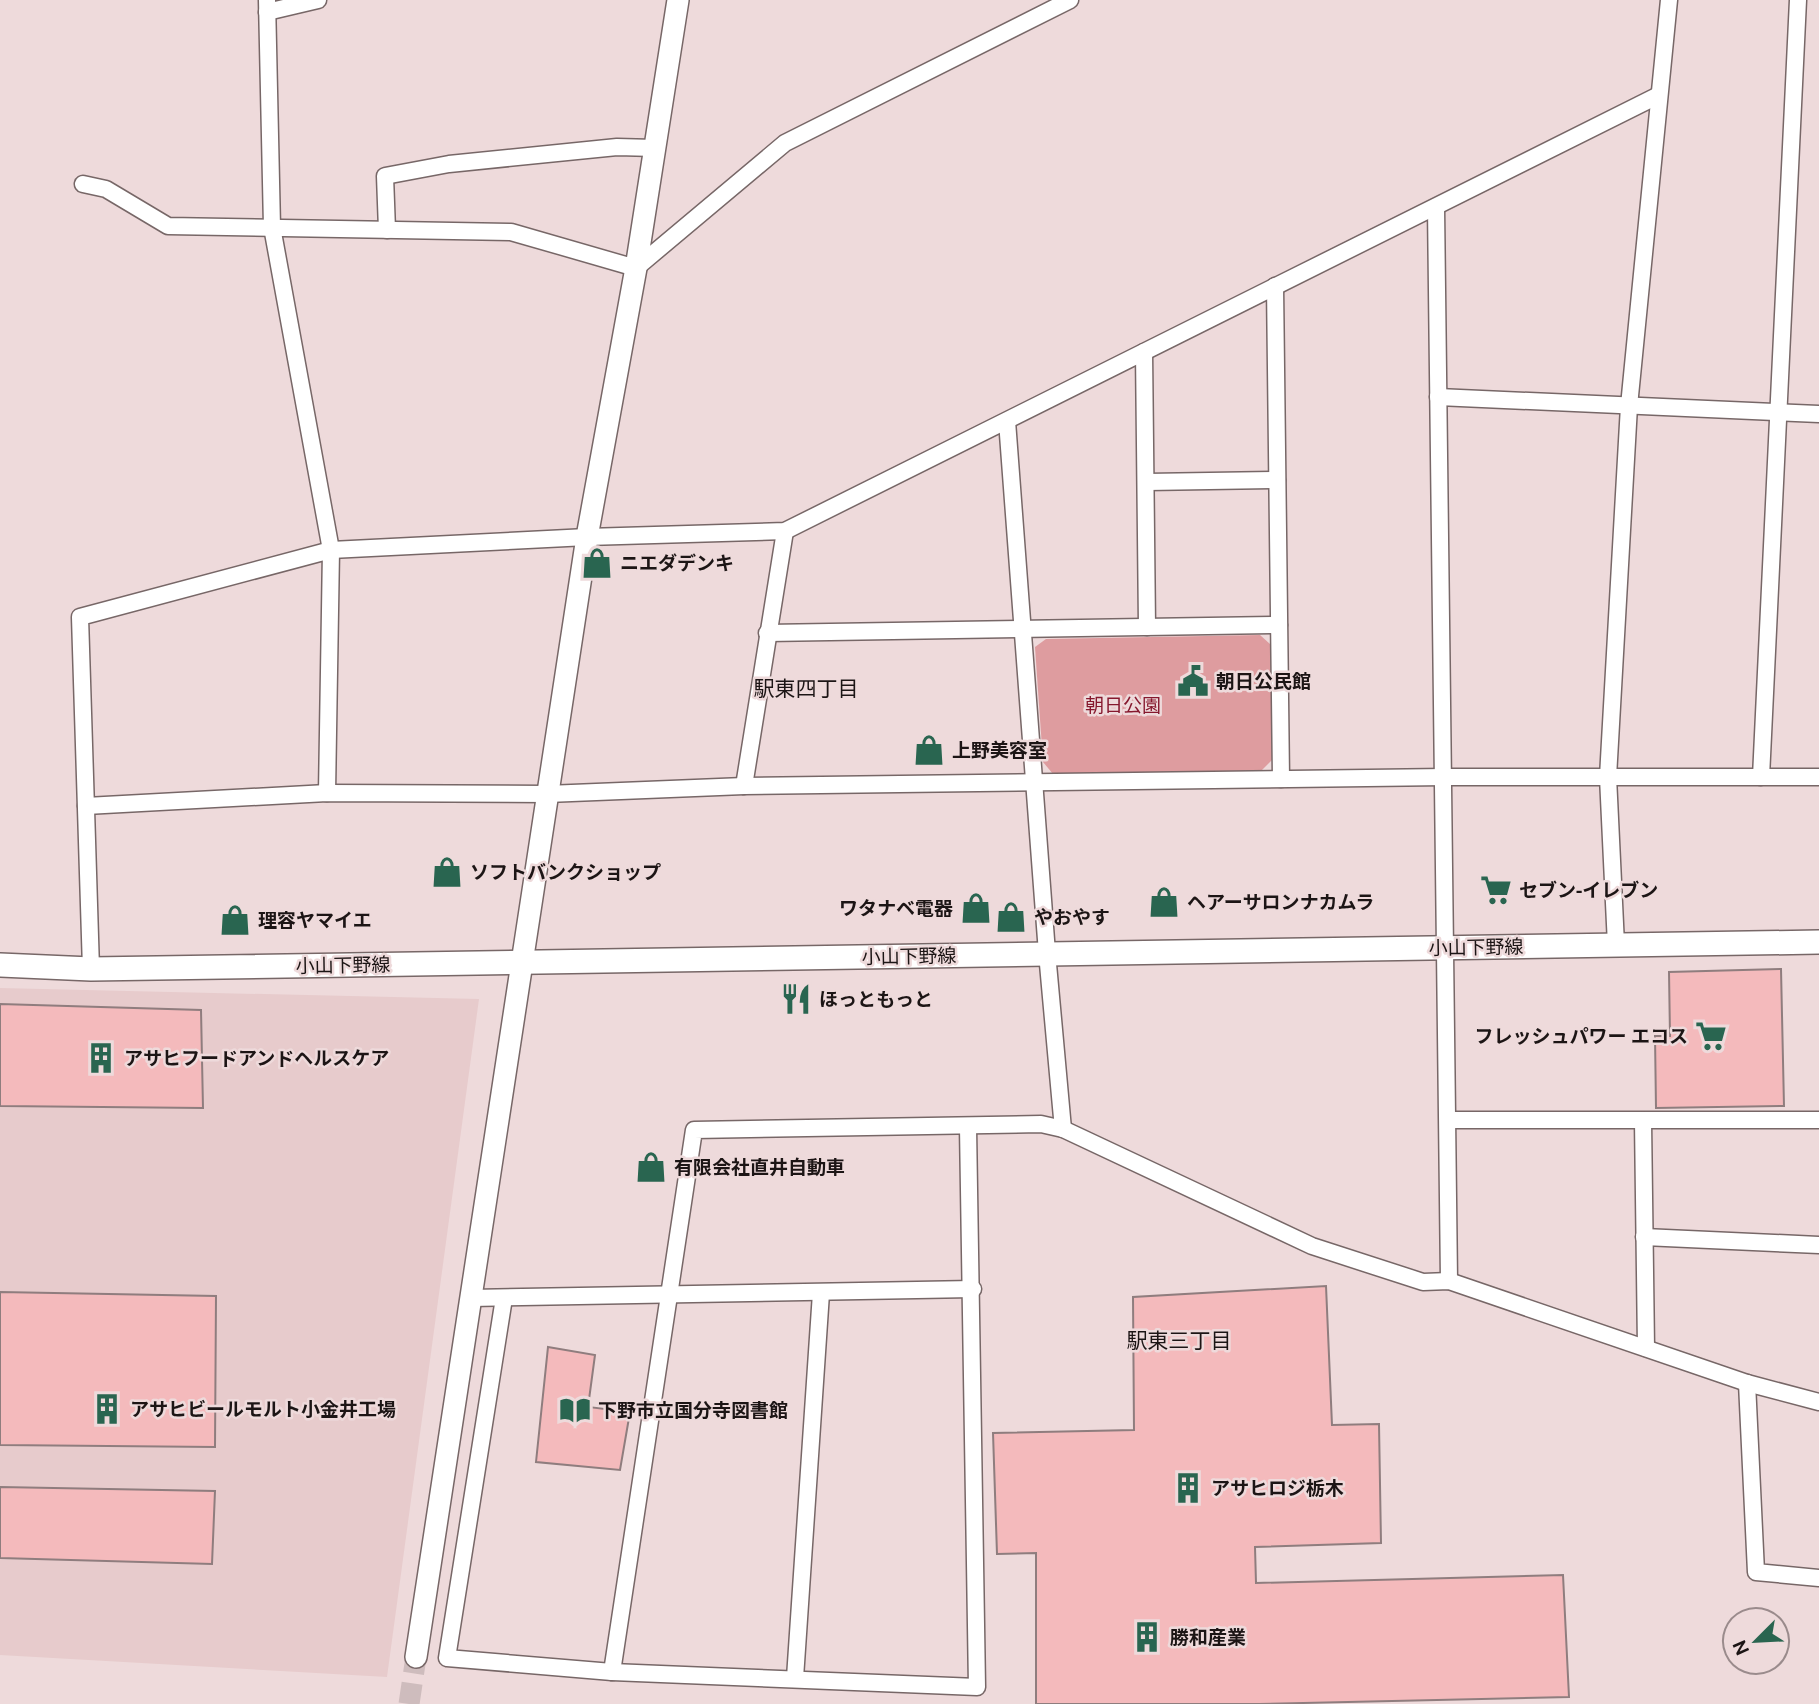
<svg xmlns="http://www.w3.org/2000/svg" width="1819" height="1704" font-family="Ubuntu,'Noto Sans JP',sans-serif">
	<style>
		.built { fill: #e7cbcc }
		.green { fill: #de9c9f }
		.building { fill: #f4babc; stroke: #8f7d7e; stroke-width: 2 }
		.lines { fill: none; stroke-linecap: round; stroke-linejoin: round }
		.tertiary-tunnel { stroke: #cebcbd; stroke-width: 21; stroke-dasharray: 21 10; stroke-linecap: butt }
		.minor-casing { stroke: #776767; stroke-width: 19 }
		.tertiary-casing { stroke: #776767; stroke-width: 24 }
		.secondary-casing { stroke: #776767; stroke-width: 26 }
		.minor { stroke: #fff; stroke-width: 16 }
		.tertiary { stroke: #fff; stroke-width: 21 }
		.secondary { stroke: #fff; stroke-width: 23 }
		.labels { text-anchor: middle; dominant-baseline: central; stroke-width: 5; stroke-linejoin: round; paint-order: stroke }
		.poi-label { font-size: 19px; font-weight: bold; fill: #1c1515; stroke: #eedadb; text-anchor: start }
		.park-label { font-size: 19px; fill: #86182e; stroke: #eedadb }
		.street-label { font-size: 19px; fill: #1c1515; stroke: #eedadb }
		.neighbourhood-label { font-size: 21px; fill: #1c1515; stroke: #eedadb }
	</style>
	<rect width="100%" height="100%" fill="#eedadb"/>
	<path class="built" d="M0,988L479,999L387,1677L0,1655Z"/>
	<path class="green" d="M1260,635L1270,644L1273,759L1261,771L1053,774L1043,762L1035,647L1046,639Z"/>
	<g class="building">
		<path d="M1781,969L1784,1106L1656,1108L1655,1036H1670L1669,972Z"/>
		<path d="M0,1004L201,1010L203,1108L0,1106Z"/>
		<path d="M1326,1286L1332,1425L1379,1424L1381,1543L1255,1547L1256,1583L1563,1575L1569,1697L1259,1704H1036V1553L997,1554L993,1433L1134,1430L1133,1297Z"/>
		<path d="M0,1292L216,1296L215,1447L0,1445Z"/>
		<path d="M548,1347L595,1355L588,1407L630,1412L620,1470L536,1462Z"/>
		<path d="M0,1487L215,1491L212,1564L0,1558Z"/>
	</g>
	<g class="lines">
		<path class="tertiary-tunnel" d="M409,1704L416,1657"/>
		<defs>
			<g id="minor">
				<path d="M267,0L272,227L331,550L327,793"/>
				<path d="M267,12L318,0"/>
				<path d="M83,184L106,189L168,226L511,232L636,268L785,143L1070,0"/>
				<path d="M1436,207L1449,1281"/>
				<path d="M387,230L385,176L449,164L617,147L655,148"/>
				<path d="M1275,286L1281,779"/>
				<path d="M1144,352L1147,627"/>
				<path d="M1438,397L1819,414"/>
				<path d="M1007,421L1047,953L1063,1129"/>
				<path d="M1147,482L1277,480"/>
				<path d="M767,633L1279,625"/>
				<path d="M1761,777L1798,0"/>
				<path d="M744,786L785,531"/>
				<path d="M86,806L327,793L547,794L744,786L1445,777H1819"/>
				<path d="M1616,945L1608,777L1629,406L1669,0"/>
				<path d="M91,969L80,617L331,550L587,537L785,531L1659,95"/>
				<path d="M1449,1120H1819"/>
				<path d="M1643,1121L1646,1348"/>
				<path d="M1644,1237L1819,1245"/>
				<path d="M471,1298L973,1289"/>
				<path d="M504,1298L447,1658L612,1672L977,1687L968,1127"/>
				<path d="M1747,1383L1756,1572L1819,1578"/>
				<path d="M612,1672L694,1130L1041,1124L1063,1129L1312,1246L1423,1282L1449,1281L1747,1383L1819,1402"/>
				<path d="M795,1678L821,1293"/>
			</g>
			<path id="tertiary" d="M416,1657L587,537L636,268L678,0"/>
			<path id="secondary" d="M0,965L91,969L1819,942"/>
		</defs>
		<use href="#minor" class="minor-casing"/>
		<use href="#tertiary" class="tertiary-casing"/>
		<use href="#secondary" class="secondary-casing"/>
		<use href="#minor" class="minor"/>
		<use href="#tertiary" class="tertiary"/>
		<use href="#secondary" class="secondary"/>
	</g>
	<defs>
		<symbol id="shop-bare" viewBox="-9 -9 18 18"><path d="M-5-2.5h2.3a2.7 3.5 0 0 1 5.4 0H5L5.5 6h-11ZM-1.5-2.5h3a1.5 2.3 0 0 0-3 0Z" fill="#296550" stroke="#eedadb" stroke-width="2.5" paint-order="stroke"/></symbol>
		<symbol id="civic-bare" viewBox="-9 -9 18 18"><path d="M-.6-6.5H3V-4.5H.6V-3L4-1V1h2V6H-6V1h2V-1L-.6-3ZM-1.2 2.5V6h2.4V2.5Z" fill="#296550" stroke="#eedadb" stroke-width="2.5" paint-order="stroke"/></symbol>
		<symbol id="supermarket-bare" viewBox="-9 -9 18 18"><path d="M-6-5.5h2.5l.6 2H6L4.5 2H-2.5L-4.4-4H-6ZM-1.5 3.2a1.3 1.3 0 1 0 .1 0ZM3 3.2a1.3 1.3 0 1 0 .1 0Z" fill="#296550" stroke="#eedadb" stroke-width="2.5" paint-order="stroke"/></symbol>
		<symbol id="restaurant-bare" viewBox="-9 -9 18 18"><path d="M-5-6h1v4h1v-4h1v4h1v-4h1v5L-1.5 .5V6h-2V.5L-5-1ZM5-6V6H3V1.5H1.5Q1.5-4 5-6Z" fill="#296550" stroke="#eedadb" stroke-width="2.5" paint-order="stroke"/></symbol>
		<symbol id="building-bare" viewBox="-9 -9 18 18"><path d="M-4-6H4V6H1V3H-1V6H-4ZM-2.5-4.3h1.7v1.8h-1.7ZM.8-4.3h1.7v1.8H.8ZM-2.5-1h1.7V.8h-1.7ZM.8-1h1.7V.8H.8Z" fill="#296550" stroke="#eedadb" stroke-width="2.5" paint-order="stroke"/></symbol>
		<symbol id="library-bare" viewBox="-9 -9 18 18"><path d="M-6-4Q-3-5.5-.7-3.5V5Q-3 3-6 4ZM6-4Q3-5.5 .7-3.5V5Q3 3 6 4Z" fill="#296550" stroke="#eedadb" stroke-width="2.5" paint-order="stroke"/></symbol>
	</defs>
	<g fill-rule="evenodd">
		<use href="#shop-bare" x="575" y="541" width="44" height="44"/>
		<use href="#civic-bare" x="1171" y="659" width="44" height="44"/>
		<use href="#shop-bare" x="907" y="728" width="44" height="44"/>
		<use href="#shop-bare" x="425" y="850" width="44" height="44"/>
		<use href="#supermarket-bare" x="1474" y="868" width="44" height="44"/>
		<use href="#shop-bare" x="1142" y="880" width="44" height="44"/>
		<use href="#shop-bare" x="954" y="886" width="44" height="44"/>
		<use href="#shop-bare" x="989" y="895" width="44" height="44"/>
		<use href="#shop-bare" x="213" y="898" width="44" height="44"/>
		<use href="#restaurant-bare" x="774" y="977" width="44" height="44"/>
		<use href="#supermarket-bare" x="1689" y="1014" width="44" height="44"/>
		<use href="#building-bare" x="79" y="1036" width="44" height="44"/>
		<use href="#shop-bare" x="629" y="1145" width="44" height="44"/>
		<use href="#building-bare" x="85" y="1387" width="44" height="44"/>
		<use href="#library-bare" x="553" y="1388" width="44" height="44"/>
		<use href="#building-bare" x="1166" y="1466" width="44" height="44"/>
		<use href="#building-bare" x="1125" y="1615" width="44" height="44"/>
	</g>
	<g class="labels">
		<g class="poi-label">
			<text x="620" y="563">ニエダデンキ</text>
			<text x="1216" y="681">朝日公民館</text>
			<text x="952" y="750">上野美容室</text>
			<text x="470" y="872">ソフトバンクショップ</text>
			<text x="1519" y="890">セブン-イレブン</text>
			<text x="1187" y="902">ヘアーサロンナカムラ</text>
			<text x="953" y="908" text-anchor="end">ワタナベ電器</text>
			<text x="1034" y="917">やおやす</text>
			<text x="258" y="920">理容ヤマイエ</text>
			<text x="819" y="999">ほっともっと</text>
			<text x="1688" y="1036" text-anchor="end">フレッシュパワー エコス</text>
			<text x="124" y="1058">アサヒフードアンドヘルスケア</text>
			<text x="674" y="1167">有限会社直井自動車</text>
			<text x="130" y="1409">アサヒビールモルト小金井工場</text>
			<text x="598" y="1410">下野市立国分寺図書館</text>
			<text x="1211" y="1488">アサヒロジ栃木</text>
			<text x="1170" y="1637">勝和産業</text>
		</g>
		<g class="park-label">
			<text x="1123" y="705">朝日公園</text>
		</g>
		<g class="street-label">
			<text transform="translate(1476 947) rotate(-1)">小山下野線</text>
			<text transform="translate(909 956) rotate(-1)">小山下野線</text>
			<text transform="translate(343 965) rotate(-1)">小山下野線</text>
		</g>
		<g class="neighbourhood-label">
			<text x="806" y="688">駅東四丁目</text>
			<text x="1179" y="1340">駅東三丁目</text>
		</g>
	</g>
	<g transform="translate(1756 1641) rotate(246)"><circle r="33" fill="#eedadb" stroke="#9a8b8c" stroke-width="2"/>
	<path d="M0-5L12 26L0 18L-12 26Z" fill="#296550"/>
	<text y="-10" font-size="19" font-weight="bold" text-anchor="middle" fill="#1c1515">N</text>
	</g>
</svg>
